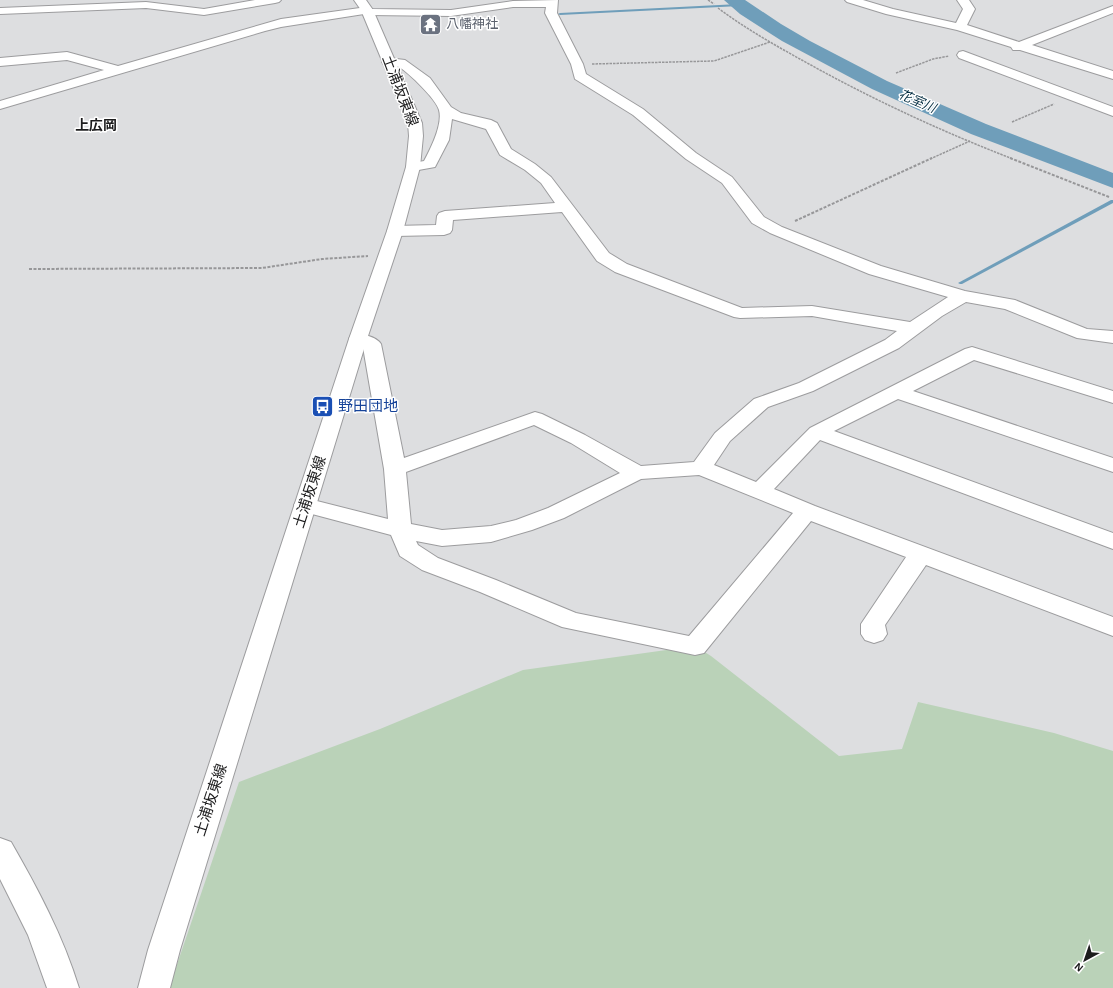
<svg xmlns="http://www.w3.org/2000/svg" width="1113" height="988" font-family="'Alegreya Sans','Noto Sans JP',sans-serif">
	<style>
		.green { fill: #bad2b8 }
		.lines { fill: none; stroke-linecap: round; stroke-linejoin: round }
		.stream { fill: #6f9eba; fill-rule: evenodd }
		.river { fill: #6f9eba; fill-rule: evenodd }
		.street-casing { stroke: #9c9c9e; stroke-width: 2 }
		.secondary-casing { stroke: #9c9c9e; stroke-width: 2 }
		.path-far1 { stroke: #979799; stroke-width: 1.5; stroke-dasharray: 2.5 1; stroke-linecap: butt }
		.path { stroke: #979799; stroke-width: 2; stroke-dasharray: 3 1.5; stroke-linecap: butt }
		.street { fill: #fff; fill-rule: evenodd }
		.secondary { fill: #fff; fill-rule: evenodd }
		.labels { text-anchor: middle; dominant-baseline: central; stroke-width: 3; stroke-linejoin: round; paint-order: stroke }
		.far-worship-label { font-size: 13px; fill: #5b616d; stroke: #fff; text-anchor: start }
		.far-water-label { font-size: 13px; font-style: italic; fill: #032d41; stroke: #fff }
		.far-quarter-label { font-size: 14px; font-weight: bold; fill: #1c1c1d; stroke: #fff }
		.street-label { font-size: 15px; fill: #1c1c1d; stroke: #fff }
		.transit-label { font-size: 15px; fill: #164399; stroke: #fff; text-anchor: start }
	</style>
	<rect width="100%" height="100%" fill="#dddee0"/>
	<path class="green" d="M695,646L711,656L839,756L902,749L918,702L1054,733L1113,751V988H169L239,782L380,729L523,670Z"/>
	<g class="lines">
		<g class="stream">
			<path d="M739,4L740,6L560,15L558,14L560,13Z"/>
			<path d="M1111,200H1113V203L962,284H960L958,283Z"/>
		</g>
		<path class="river" d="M724,0H745L781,24L810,41L887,81L986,124L1113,173V188L971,134L872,89L782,41L740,14Z"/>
		<defs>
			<g id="street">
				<path d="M255,0H281L279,2L275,3L204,15L146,8L0,14V8L146,2L204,9Z"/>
				<path d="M558,0L557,13L583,64L586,74L643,109L696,153L732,177L764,217L782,227L881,266L965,291L1015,300L1087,329L1113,331V343L1077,338L1005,309L966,302L942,316L899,348L813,391L768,407L730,441L714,465L756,482L810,428L965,349L972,347L1113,391V403L974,360L913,391L1113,458V472L898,399L834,431L1113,533V549L820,440L774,489L815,506L1113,617V636L926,565L885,625L887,634L883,640L874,643L865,640L861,634V624L906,557L811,521L704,653L695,655L562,627L480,592L422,570L400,556L391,535L297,510L294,505L297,500L305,498L388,519L384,469L363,347L351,343L349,339L351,335C361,333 376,336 381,344L404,458L535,412L542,414L585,435L641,466L694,462L715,433L754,399L799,383L885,340L897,331L812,316L740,318L734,317L615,272L597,261L562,212L453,220L452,230L450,233L444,235L395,236L389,234L387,231L389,228L395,226L436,225L437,216L439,213L445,211L555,203L541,183L525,170L500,155L486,129L452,119L449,140L435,167L413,171L408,170L406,167L408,164L424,161C431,148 443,124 439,110C436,99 409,73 399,67C395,65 388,66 384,65L382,62L384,59L388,58L405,60L430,78L451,107L461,113L491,120L497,123L511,149L535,164L551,177L609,253L627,264L742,308L812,306L910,322L948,297L869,274L770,233L752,223L722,183L686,159L633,115L575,79L571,64L545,13L546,7H513L451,16L368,15L364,14L281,27L265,31L0,109V101L104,70L67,60L0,66V58L67,52L118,66L281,19L367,7L372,9L451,10L513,1ZM534,425L571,443L620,473L548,508L516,520L491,526L442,530L411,524L406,472ZM699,475L793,513L689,636L576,613L496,580L438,558L418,545L416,541L442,546L491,542L532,530L564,518L641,479Z"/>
				<path d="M845,0H863L893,9L956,23L963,9L957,0H969L975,9L967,25L1019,42L1113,6V13L1032,45L1113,71V79L1020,50H1013L1011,47L957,30L886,14L847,2Z"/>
				<path d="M963,51L1113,107V116L959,58L957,55L959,52Z"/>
				<path d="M0,838L11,842C38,889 63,936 79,988H47L28,935L0,879Z"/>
			</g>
			<path id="secondary" d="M354,0H366L373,10L422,123L423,136L420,167L403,231L367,339L180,950L170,988H138L148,950L349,339L387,231L406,167L409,136L408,123L361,10Z"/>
		</defs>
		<use href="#street" class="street-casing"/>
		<use href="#secondary" class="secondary-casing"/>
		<g class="path-far1">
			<path d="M708,0L714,4"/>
			<path d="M718,8C746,29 778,47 809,64C874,100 943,132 1013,159"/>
			<path d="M592,64L714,61L770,42"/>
			<path d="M896,73L933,59L949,56"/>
			<path d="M1012,122L1054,104"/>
			<path d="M930,159L970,141"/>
		</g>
		<g class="path">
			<path d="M1010,158L1109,197"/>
			<path d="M795,221L932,158"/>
			<path d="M29,269L262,268L322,259L368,256"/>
		</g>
		<use href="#street" class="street"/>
		<use href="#secondary" class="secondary"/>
	</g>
	<defs>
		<symbol id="temple-square" viewBox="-11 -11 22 22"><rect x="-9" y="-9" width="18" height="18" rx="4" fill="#6b7280" stroke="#fff"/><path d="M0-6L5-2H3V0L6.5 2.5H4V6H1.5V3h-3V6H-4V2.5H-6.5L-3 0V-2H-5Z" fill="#fff"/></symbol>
		<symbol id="bus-square" viewBox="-11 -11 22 22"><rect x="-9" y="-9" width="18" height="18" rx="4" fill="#1a4fb4" stroke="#fff"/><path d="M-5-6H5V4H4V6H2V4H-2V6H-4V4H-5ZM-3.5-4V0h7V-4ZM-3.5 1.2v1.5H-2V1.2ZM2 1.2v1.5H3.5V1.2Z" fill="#fff"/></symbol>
	</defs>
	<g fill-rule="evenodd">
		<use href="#temple-square" x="418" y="12" width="25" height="25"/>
		<use href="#bus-square" x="310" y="394" width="25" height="25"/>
	</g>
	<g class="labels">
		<g class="far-worship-label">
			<text x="446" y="24">八幡神社</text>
		</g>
		<g class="far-water-label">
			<text transform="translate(917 102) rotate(23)">花室川</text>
		</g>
		<g class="far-quarter-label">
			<text x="96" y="126">上広岡</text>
		</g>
		<g class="street-label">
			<text transform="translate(400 91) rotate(69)">土浦坂東線</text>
			<text transform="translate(310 492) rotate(-72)">土浦坂東線</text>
			<text transform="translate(211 800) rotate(-72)">土浦坂東線</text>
		</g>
		<g class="transit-label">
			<text x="338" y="406">野田団地</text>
		</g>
	</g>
	<g transform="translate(1085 960) rotate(220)" stroke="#ffffff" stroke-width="3" paint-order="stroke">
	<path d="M0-3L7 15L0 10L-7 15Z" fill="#1c1c1d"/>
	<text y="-6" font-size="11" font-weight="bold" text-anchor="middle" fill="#1c1c1d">N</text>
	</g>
</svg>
